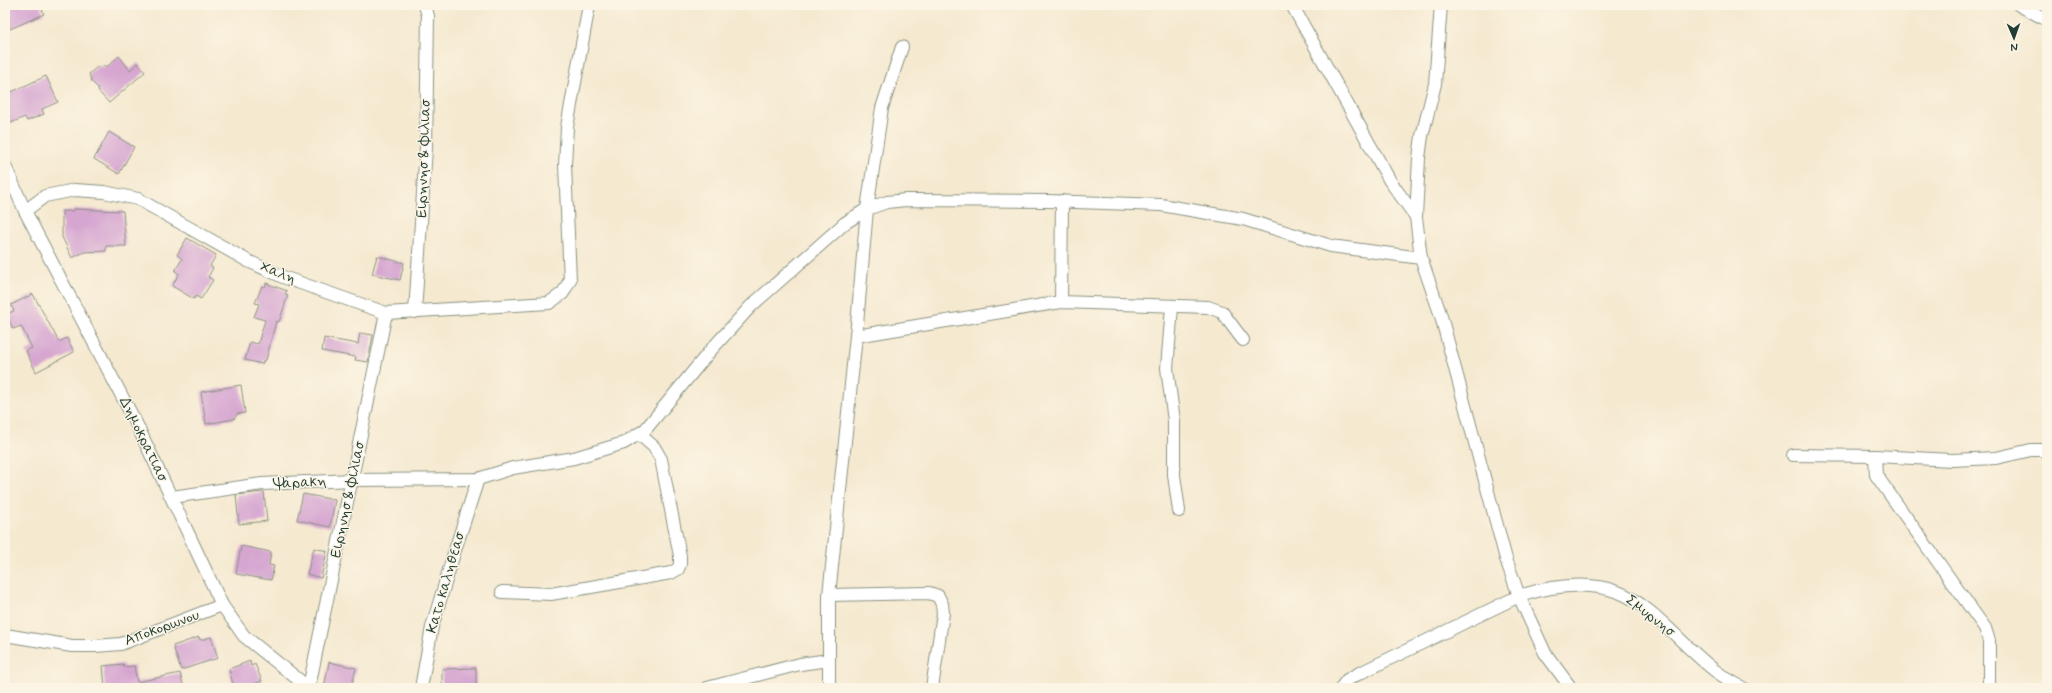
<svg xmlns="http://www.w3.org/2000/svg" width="2052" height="693" font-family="Mynerve,sans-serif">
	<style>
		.building { fill: #d6a6d1 }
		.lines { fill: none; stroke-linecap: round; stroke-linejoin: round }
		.street-casing { stroke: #8a9382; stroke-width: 14 }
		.street { stroke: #fff; stroke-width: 12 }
		.labels { text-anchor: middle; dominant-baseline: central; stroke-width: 3; stroke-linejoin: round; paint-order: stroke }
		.street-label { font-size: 15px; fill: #1f3d34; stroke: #fcf5e5 }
	</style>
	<rect width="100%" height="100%" fill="#fcf5e5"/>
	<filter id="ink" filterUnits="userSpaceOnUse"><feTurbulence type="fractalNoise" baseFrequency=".025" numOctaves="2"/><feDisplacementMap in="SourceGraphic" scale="8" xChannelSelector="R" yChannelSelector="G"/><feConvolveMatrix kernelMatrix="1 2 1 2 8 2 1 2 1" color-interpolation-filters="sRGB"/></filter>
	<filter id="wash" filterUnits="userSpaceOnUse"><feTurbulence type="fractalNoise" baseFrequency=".012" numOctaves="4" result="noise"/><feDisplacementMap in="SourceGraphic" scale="16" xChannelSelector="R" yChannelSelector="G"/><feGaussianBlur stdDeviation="0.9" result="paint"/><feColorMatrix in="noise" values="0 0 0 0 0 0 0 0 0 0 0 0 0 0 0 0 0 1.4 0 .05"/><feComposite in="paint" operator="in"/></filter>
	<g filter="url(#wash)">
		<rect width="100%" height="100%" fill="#f5e9d0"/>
		<g id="blocks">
			<g class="building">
				<path d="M5,5H40L44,14L10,29L5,19Z"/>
				<path d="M119,56L130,70L138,63L145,72L109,103L98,91L99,89L92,82L89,74L97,67L108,66Z"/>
				<path d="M46,76L58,102L42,109L44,114L27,121L25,117L11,123L5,110V95Z"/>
				<path d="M109,132L134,147L119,174L94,159Z"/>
				<path d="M74,209L123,211L126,246H106V251L84,252L72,258L62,237V211H74Z"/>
				<path d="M187,238L216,255L210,266L213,268L208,277L213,280L201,299L196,296L194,299L172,286L179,274L175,271L182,259L177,255Z"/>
				<path d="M377,256L404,263L400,280L372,274Z"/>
				<path d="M266,283L287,291L285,294L288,295L279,322L276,321L266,360H264L262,364L245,360L250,342L258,344L265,320L254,317L259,304L255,303L262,286L265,287Z"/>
				<path d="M33,294L59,342L67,338L74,352L36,372L26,351L32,348L21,326L13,329L6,314L14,311L11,305Z"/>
				<path d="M360,333L373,335L368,362L355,360L356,357L322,351L324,338L358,344Z"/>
				<path d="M241,385L245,413L237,414L234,419L206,424L201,392Z"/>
				<path d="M264,492L267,521L239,524L236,495Z"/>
				<path d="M303,494L335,500L330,527L297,520Z"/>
				<path d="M241,546L271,552L269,565L274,566L271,580L236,574Z"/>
				<path d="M314,548L327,551L321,578L307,574Z"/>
				<path d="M199,637L200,640L211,637L218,658L181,670L173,646Z"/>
				<path d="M250,661L251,666L255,664L262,681L254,684L256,688H234L229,669Z"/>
				<path d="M329,662L356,668L351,688H324Z"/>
				<path d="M123,664L124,667L134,666L137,682L180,673L184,688H105L103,666Z"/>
				<path d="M476,668V688H442V669Z"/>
			</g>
		</g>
	</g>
	<g filter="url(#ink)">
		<use href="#blocks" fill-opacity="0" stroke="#8a9382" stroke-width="1"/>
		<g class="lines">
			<defs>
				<g id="street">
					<path d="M1292,5L1390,181L1416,217"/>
					<path d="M1441,5L1435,84L1422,136L1419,158L1416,217L1421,258L1441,316L1506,559L1519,596L1545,653L1571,688"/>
					<path d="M2019,5L2047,20"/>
					<path d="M5,166L25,211L137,425L222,605L244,636L309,688"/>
					<path d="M25,211L45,196L75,190L104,192L138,199L248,261L283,277L386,313L549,303L563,293L570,280L565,165L567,127L589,5"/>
					<path d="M1061,302L1062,201"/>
					<path d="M1172,307L1167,368L1174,421V475L1179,511"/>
					<path d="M415,312L426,148L428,16L425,5"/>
					<path d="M856,336L1061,302L1208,307L1222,312L1243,340"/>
					<path d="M1793,455L1875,456L1952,460L1996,458L2031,450H2047"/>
					<path d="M1875,456L1876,475L1985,628L1989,641V688"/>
					<path d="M172,497L262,484L353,480L478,479L513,468L574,458L624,443L645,430L710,351L751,306L845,223L867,209L887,202L906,200L1048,201L1161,205L1243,219L1331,246L1421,258"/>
					<path d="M502,592L551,594L671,573L678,569L680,564V556L661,459L654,447L639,434"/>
					<path d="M829,595L929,593L938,596L942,604L943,613L932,688"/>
					<path d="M5,635L72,646H95L121,644L222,605"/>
					<path d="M309,687L386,313"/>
					<path d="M421,688L432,627L455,550L478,479"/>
					<path d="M707,688L800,664L829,660"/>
					<path d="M829,688V595L856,336L867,209L882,108L902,47"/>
					<path d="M1341,688L1347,680L1358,674L1519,596C1551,586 1586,580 1618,592C1653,605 1686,650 1717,672C1725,678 1734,683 1743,688"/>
				</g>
			</defs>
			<use href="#street" class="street-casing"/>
			<use href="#street" class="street"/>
		</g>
	</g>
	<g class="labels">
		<g class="street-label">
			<text transform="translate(424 159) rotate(-88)">Ειρηνησ &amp; Φιλιασ</text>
			<text transform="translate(278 273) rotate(22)">Χαλη</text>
			<text transform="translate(143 439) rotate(64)">Δημοκρατιασ</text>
			<text transform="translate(300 483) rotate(-3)">Ψαρακη</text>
			<text transform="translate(348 500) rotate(-78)">Ειρηνησ &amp; Φιλιασ</text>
			<text transform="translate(446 583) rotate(-74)">Κατο καληθεασ</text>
			<text transform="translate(1650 616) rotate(38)">Σμυρνησ</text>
			<text transform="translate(162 628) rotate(-20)">Αποκορωνου</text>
		</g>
	</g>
	<rect width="2052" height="693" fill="none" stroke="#fcf5e5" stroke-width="20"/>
	<g transform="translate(2014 38) rotate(178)" stroke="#fcf5e5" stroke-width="3" paint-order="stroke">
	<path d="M0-3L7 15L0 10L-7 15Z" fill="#1f3d34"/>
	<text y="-6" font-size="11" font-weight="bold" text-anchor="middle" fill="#1f3d34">N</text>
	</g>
</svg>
